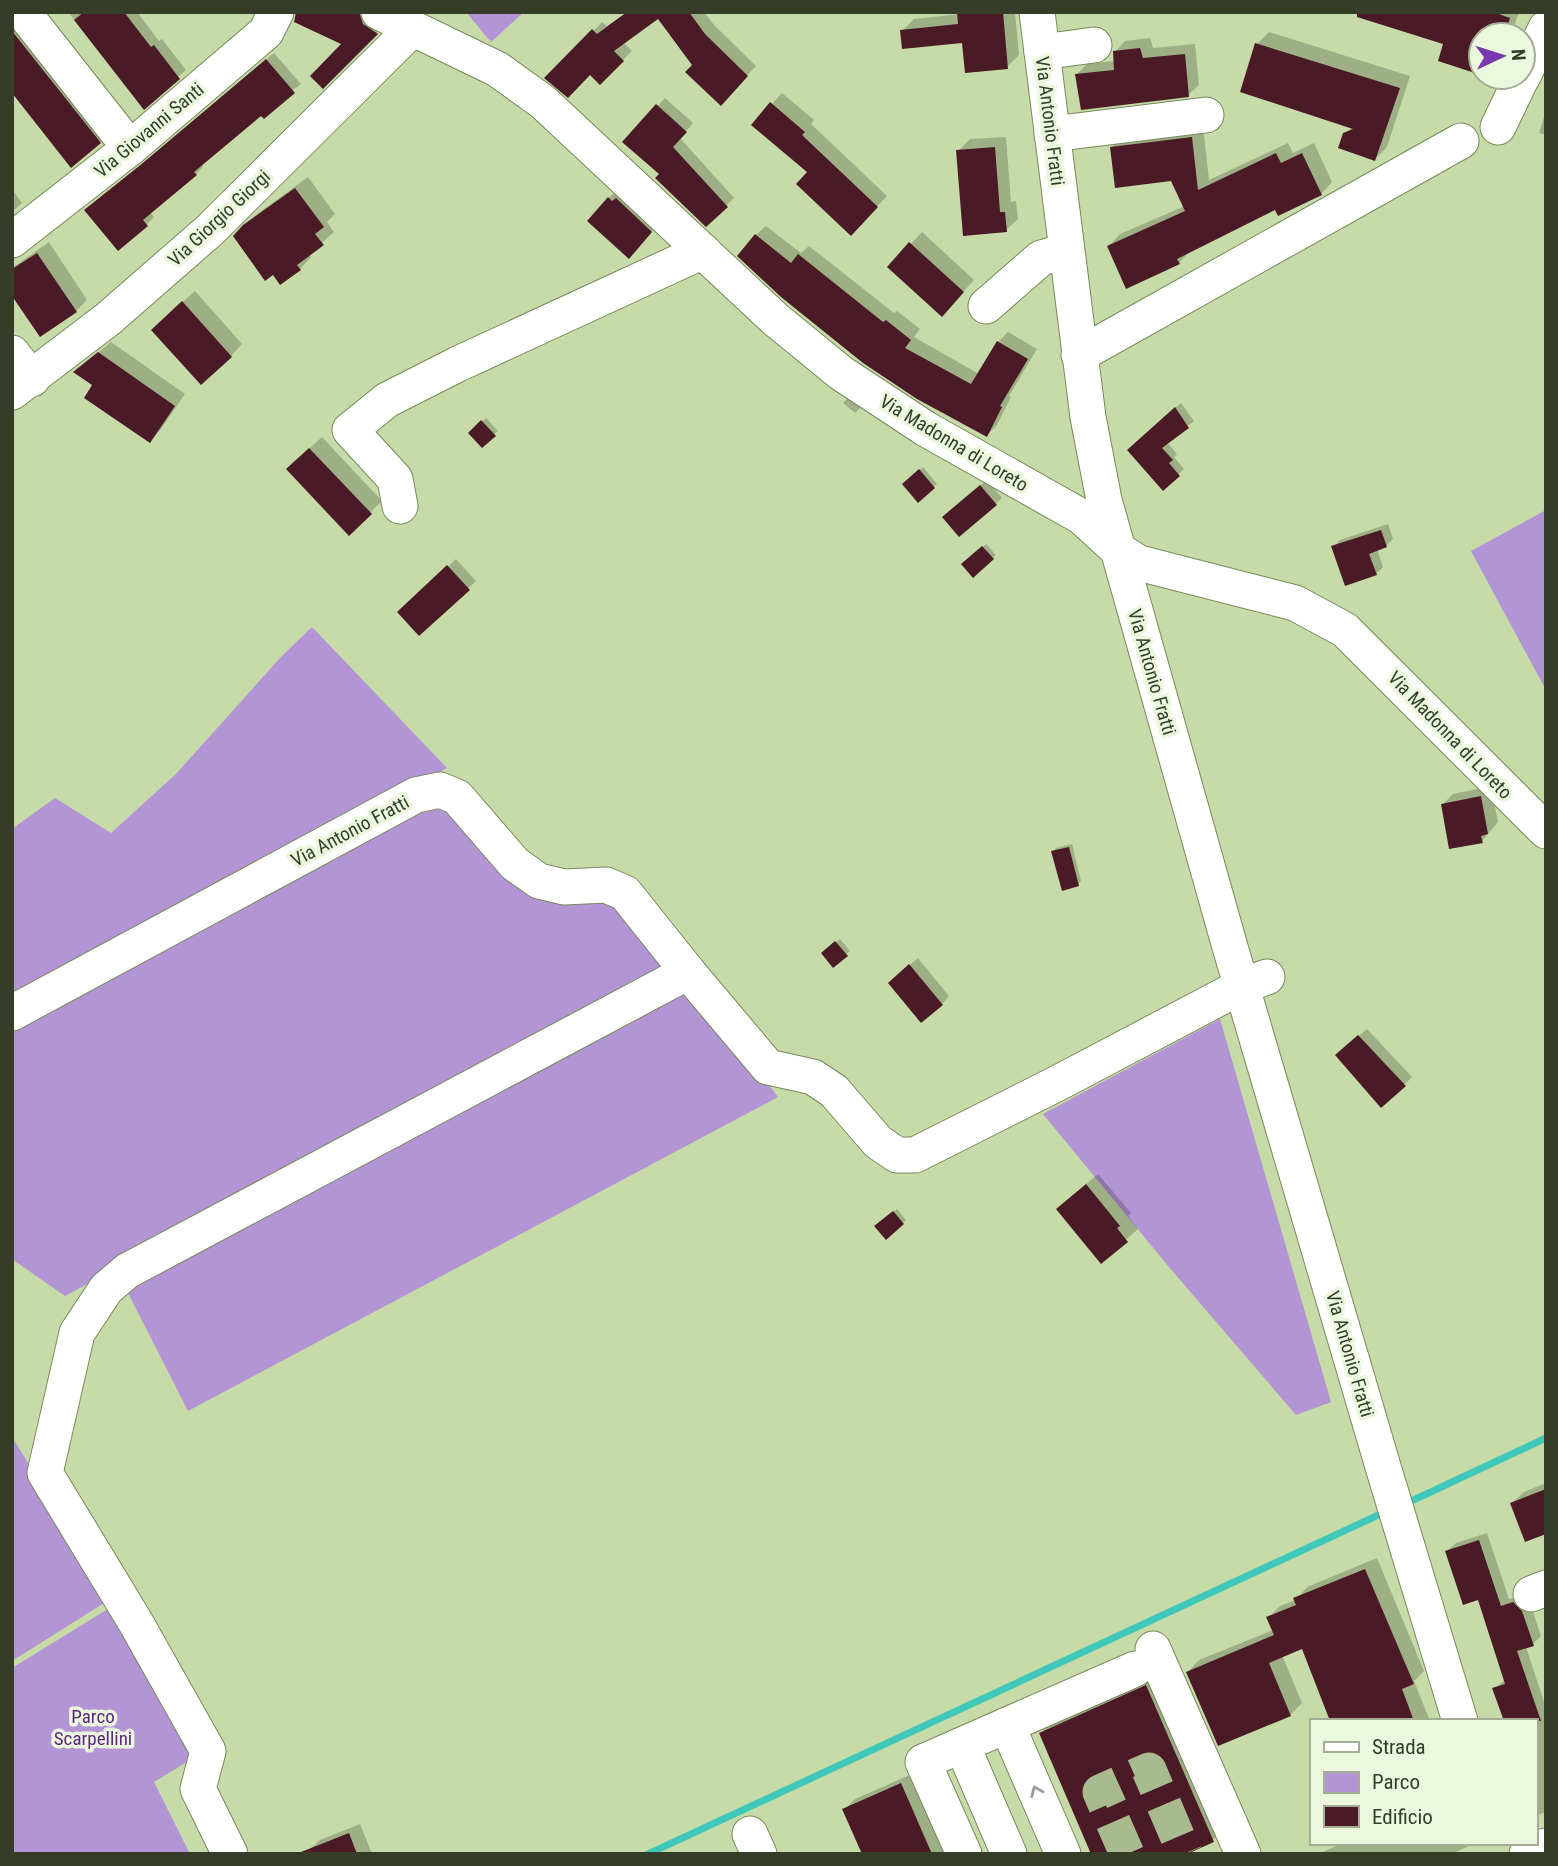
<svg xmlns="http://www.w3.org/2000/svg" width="1558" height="1866" font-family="'Roboto Condensed',sans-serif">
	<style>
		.green { fill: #b394d5 }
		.shadow { fill: #0003 }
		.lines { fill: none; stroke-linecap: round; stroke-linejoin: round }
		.stream { stroke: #40c8bb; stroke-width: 7 }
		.building { fill: #4a1b27 }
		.minor-tunnel { stroke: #a9bb8e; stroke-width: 35; stroke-dasharray: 35 18; stroke-linecap: butt }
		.minor-casing { stroke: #768959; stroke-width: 37 }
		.minor { stroke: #fff; stroke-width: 35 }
		.oneway { stroke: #9a9e94 }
		.labels { text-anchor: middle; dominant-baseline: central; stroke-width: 7; stroke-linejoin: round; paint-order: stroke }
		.street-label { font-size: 19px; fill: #353d28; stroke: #ecf8de }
		.park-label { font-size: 19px; fill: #5a2882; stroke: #ecf8de }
	</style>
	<rect width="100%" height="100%" fill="#c6dba8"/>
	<g class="green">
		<path d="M466,12H524L491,42Z"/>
		<path d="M1546,510V690L1471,551Z"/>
		<path d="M312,627L447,768L12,1005V829L55,798L111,833L176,774L280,658Z"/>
		<path d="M438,798L515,876L617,896L677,967L65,1296L12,1259V1023Z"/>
		<path d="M672,989L703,997L778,1097L188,1411L124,1285Z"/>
		<path d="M1220,1019L1331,1402L1296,1415L1169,1267L1043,1114Z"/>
		<path d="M12,1437L112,1598L12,1661Z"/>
		<path d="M116,1604L200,1754L154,1782L190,1854H12V1668Z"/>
	</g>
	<g class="shadow">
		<path d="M12,12L104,138L93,149L12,90Z"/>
		<path d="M68,12H137L159,41L162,39L186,70L144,107Z"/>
		<path d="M303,12H372L387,23L323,86L344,43Z"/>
		<path d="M627,12H704L714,25L756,66L721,103L658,16L623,42L632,51L600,83L590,73L547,78L602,22L607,26Z"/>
		<path d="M959,12H1015L1019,55L1007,67L964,41L902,31L914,19L959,14Z"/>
		<path d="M1354,12H1519L1511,35H1481V73L1446,42Z"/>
		<path d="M1269,32L1410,76L1387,147L1375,159L1345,134L1352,127L1242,91L1257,44Z"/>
		<path d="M1150,38L1153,48L1195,44L1199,85L1188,95L1077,74L1087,64L1115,61V52L1125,41Z"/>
		<path d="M274,53L301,84L261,113L201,164L203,167L196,174L150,212L154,217L146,225L86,210Z"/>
		<path d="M782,93L814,120L811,124L887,196L851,234L810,172L772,104Z"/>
		<path d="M665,98L693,123L680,138L734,198L706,224L661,174L625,141Z"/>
		<path d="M1546,111V135L1539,133Z"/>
		<path d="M1203,126L1209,180L1288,143L1293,153L1314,143L1332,182L1321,194L1276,208L1190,251L1179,263L1109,246L1120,234L1185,206L1172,179L1111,148L1123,136Z"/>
		<path d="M1006,137L1011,202L1016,201L1018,219L1006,230L958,151L970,139Z"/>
		<path d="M308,177L335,214L327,222L334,232L309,254L311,257L300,269L273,273L235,236L257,214Z"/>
		<path d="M620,187L663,219L640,245L609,198Z"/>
		<path d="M12,189L22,203L12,212Z"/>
		<path d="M766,226L801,253L809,246L894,313L897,311L920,329L914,337L979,374L998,342L1008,332L1037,349L1009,396L1011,397L997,425L987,435L756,235Z"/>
		<path d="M922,232L974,280L953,303L890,267Z"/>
		<path d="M49,242L87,300L76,311L12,293V268Z"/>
		<path d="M195,291L242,344L231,356L165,318Z"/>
		<path d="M111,342L185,394L161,429L149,441L95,385L76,371Z"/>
		<path d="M849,397L862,406L855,413L843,403Z"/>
		<path d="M1181,403L1194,421L1167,442L1177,454L1174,457L1184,469L1163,489L1135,444Z"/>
		<path d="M486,418L498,431L482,446L470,433Z"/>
		<path d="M322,437L382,501L349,533L300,457Z"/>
		<path d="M923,467L937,484L918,500L905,484Z"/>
		<path d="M987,480L1002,498L960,535L950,511Z"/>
		<path d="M1388,524L1393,539L1386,546L1377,549L1383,567L1376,574L1333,547L1340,540Z"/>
		<path d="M986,544L996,555L973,575L963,564Z"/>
		<path d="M456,559L476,581L419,634L407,604Z"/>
		<path d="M1491,786L1498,822L1482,841L1443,804L1453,794Z"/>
		<path d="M1072,844L1081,881L1078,885L1053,852L1056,848Z"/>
		<path d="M840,939L850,951L833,966L826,950Z"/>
		<path d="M918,958L949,996L942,1004L897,976Z"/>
		<path d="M1367,1029L1412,1077L1404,1085L1345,1048Z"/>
		<path d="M1098,1174L1131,1213L1128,1216L1138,1229L1101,1262L1070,1198Z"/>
		<path d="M897,1209L906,1220L886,1238L879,1223Z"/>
		<path d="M1546,1483V1532L1512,1503L1524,1492Z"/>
		<path d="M1487,1533L1509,1599L1522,1595L1530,1603L1541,1636L1533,1644L1526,1647L1546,1708V1812L1535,1816V1721L1494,1689L1506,1679L1479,1598L1447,1551L1456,1543Z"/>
		<path d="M1377,1558L1424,1671L1414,1681L1430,1721H1332L1303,1647L1282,1655L1302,1703L1290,1715L1188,1672L1199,1660L1273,1630L1268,1618L1280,1606L1296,1600L1307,1587Z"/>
		<path d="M1160,1673L1227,1827L1213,1840L1192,1849L1194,1854H1093L1041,1733L1055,1720Z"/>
		<path d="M912,1774L948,1854H883L844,1810L855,1799Z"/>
		<path d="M360,1824L372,1854H310L309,1850L320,1840Z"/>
		<path d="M1343,1843H1476L1451,1854H1318Z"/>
	</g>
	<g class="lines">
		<g class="stream">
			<path d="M1405,1504L1546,1438"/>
			<path d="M648,1854L1387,1511"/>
		</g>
	</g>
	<g class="building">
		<path d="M84,12H124L151,47L154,45L180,79L144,110L74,20Z"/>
		<path d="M296,12H359L363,24L378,34L323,89L310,76L341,44L294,22Z"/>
		<path d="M627,12H689L705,34L748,76L721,106L685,72L692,65L658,19L614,51L624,61L600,85L590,75L568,98L544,78L592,29L597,34Z"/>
		<path d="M957,12H1003L1008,69L965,73L962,43L902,49L900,30L958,24Z"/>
		<path d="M1357,12H1493L1510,18L1505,35H1481V75L1438,61L1443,44L1357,17Z"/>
		<path d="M12,31L101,143L71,168L12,93Z"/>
		<path d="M1255,43L1400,88L1375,161L1338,148L1343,133L1353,129L1240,92Z"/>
		<path d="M1140,48L1143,58L1185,54L1189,97L1081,110L1075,74L1114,70L1113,51Z"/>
		<path d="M266,59L295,93L264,119L261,116L194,172L197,175L143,220L148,226L118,251L84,210L143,163Z"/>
		<path d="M770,102L805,132L802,135L878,207L851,236L796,184L807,172L751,125Z"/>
		<path d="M656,104L687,132L673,147L728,207L706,227L655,178L659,174L622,142Z"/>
		<path d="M1192,137L1198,190L1276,153L1281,163L1302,153L1322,195L1278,216L1275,210L1177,259L1180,264L1126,289L1107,246L1185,211L1171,181L1115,188L1110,147Z"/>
		<path d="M995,147L1000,212H1005L1007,232L963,236L956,150Z"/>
		<path d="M295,188L324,227L315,234L324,245L297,265L301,270L280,285L273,275L265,281L233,236L243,225Z"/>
		<path d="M608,197L612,201L616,198L652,232L629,259L587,221Z"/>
		<path d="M755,234L791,263L798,254L883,322L886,320L911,340L905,348L971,384L997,341L1028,359L1000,406L1002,407L987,437L917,399L863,363L781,297L737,256Z"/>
		<path d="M909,242L964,292L942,317L887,267Z"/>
		<path d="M37,253L77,312L40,337L12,296V269Z"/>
		<path d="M182,301L232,357L201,385L151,330Z"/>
		<path d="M98,352L175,406L150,443L84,398L92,385L73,372Z"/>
		<path d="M1175,407L1189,428L1162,448L1173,460L1169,463L1180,476L1163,491L1127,450Z"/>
		<path d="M481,420L496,436L482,448L468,433Z"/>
		<path d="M309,448L372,514L349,536L286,469Z"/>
		<path d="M919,469L935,488L918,503L902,484Z"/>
		<path d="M980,485L997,505L959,537L942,517Z"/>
		<path d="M1381,530L1387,547L1369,554L1377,575L1345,586L1331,546Z"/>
		<path d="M982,546L994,559L973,578L961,564Z"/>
		<path d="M447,565L470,590L419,636L397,612Z"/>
		<path d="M1481,796L1488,834L1481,836L1483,843L1449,849L1441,804Z"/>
		<path d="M1069,847L1079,886L1062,891L1051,851Z"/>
		<path d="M835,941L848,956L833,968L821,953Z"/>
		<path d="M909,964L943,1005L921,1023L888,983Z"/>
		<path d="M1358,1035L1406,1086L1381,1108L1335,1055Z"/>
		<path d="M1086,1184L1120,1226L1117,1228L1128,1242L1101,1264L1056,1209Z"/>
		<path d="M893,1211L904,1224L886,1240L874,1226Z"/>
		<path d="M1546,1489V1534L1525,1542L1510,1503Z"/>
		<path d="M1479,1540L1501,1606L1513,1602L1522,1611L1534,1646L1517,1651L1541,1721H1504L1492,1688L1505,1684L1478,1600L1463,1605L1445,1551Z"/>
		<path d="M1365,1569L1414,1684L1402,1689L1414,1721H1330L1302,1649L1269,1663L1291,1716L1218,1746L1186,1672L1274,1635L1266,1617L1296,1605L1293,1598Z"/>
		<path d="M1146,1685L1214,1842L1187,1854H1091L1039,1733Z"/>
		<path d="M901,1783L932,1854H862L842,1809Z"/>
		<path d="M349,1833L357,1854H301V1852Z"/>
	</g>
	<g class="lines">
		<path class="minor-tunnel" d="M1127,1854L1100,1792L1149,1770L1185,1854"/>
		<defs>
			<g id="minor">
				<path d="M23,12L130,148"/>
				<path d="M379,12L497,69L543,102L775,319L841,373L926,429L1082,517L1117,549L1139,563L1295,603L1345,630L1546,831"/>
				<path d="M1037,12L1088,417L1104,500L1230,947L1384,1470L1460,1721"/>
				<path d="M1042,52L1094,45"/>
				<path d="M1523,76L1546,28"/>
				<path d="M1498,127L1522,77"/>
				<path d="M1052,134L1206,115"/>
				<path d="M12,240L130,148L266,32L276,12"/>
				<path d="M986,306L1041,258L1066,251"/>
				<path d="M12,353L32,379"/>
				<path d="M1079,355L1461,141"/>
				<path d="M12,392L108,319L210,230L412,29"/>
				<path d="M400,506L395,479L350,430L387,400L458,364L703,251"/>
				<path d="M12,1013L416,795L440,790L457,797L515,864L539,881L564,887L606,885L625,893L688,972"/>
				<path d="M1531,1594L1546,1588"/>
				<path d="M1153,1649L1243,1854"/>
				<path d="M1007,1725L1063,1854"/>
				<path d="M962,1745L1009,1854"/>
				<path d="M750,1834L759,1854"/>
				<path d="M230,1854L198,1789L208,1751L136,1623L45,1473L77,1333L106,1289L127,1271L688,972L768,1067L813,1077L834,1091L878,1142L897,1155H915L1060,1082L1242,986L1267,977"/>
				<path d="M964,1854L923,1762L1135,1669"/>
				<path d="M1527,1854L1546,1846"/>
			</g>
		</defs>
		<use href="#minor" class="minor-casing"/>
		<use href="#minor" class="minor"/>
	</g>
	<defs><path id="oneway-chevron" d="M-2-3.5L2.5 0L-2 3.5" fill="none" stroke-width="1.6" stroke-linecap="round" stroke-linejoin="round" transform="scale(1.75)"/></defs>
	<use class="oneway" href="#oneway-chevron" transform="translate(1036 1791) rotate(-113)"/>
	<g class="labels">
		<g class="street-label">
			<text transform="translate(1050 121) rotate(83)">Via Antonio Fratti</text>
			<text transform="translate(149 130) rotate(-40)">Via Giovanni Santi</text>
			<text transform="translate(219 218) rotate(-43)">Via Giorgio Giorgi</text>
			<text transform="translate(954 443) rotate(31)">Via Madonna di Loreto</text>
			<text transform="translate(1152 672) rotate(74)">Via Antonio Fratti</text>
			<text transform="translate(1450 735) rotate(46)">Via Madonna di Loreto</text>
			<text transform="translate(350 831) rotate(-28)">Via Antonio Fratti</text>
			<text transform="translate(1350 1354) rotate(74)">Via Antonio Fratti</text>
		</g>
		<g class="park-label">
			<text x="93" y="1716">Parco<tspan x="93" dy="22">Scarpellini</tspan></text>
		</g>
	</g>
	<rect width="1558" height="1866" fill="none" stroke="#353d28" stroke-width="28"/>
	<rect x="1310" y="1719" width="228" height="126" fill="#ecf8de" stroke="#a3ad95" stroke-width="2"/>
	<rect x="1324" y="1742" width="35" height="10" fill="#ffffff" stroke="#a3ad95" stroke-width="2"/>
	<text x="1372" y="1754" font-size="21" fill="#353d28">Strada</text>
	<rect x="1324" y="1772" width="35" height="21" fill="#b394d5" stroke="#a3ad95" stroke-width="2"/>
	<text x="1372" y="1789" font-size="21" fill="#353d28">Parco</text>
	<rect x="1324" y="1806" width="35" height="21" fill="#4a1b27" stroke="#a3ad95" stroke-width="2"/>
	<text x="1372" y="1824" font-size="21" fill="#353d28">Edificio</text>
	<g transform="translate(1502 56) rotate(86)"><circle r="33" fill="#ecf8de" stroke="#a3ad95" stroke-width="2"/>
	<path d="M0-5L12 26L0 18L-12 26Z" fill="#7a39ae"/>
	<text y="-10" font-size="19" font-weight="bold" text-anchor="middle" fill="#353d28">N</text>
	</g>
</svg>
